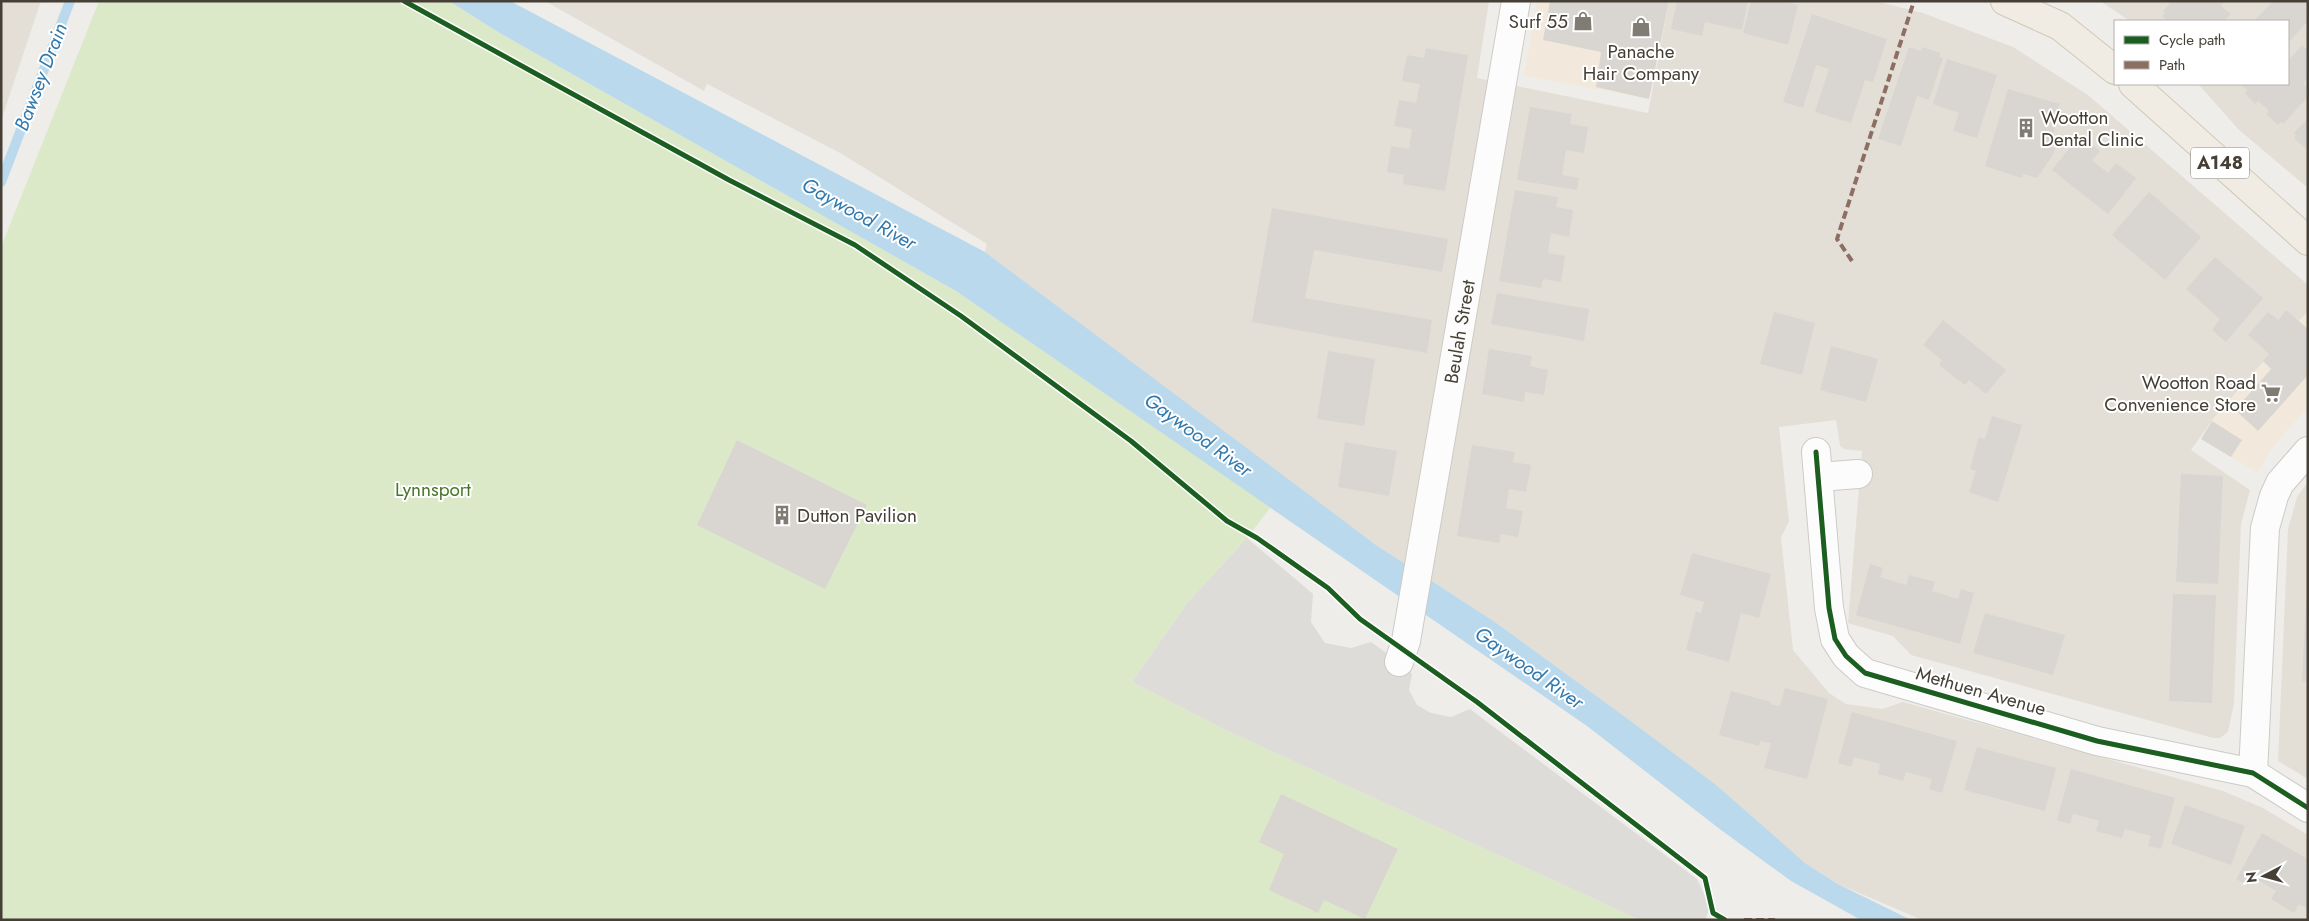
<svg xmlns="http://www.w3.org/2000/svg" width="2309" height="921" font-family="Jost,sans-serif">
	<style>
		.residential { fill: #e3dfd6 }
		.commercial { fill: #f2e9dc }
		.green { fill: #dce9c9 }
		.parking { fill: #dedcd9 }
		.water { fill: #bad9ec }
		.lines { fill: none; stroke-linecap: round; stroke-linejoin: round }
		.stream { stroke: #bad9ec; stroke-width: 10 }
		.building { fill: #d9d6d1 }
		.minor-casing { stroke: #cdcbc6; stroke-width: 30 }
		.primary-casing { stroke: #d1c9b7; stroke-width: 30 }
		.minor { stroke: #fdfcfc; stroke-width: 28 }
		.primary { stroke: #f0ece3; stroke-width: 28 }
		.quiet { stroke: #8d6e63; stroke-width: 4; stroke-dasharray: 8 4; stroke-linecap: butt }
		.cycleway-casing { stroke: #fff; stroke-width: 8 }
		.cycleway { stroke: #1b5e20; stroke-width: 5 }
		.labels { text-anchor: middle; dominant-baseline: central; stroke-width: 4; stroke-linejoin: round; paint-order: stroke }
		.shield { fill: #fff; stroke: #7d7972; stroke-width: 1 }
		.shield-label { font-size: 18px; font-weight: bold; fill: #453f35 }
		.poi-label { font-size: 19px; fill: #453f35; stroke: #fff; text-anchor: end }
		.street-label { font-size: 19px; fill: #453f35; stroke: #fff }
		.park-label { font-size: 19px; fill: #47752a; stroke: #fff }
		.water-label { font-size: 20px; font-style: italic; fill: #327aad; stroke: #fff }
	</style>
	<rect width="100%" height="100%" fill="#efede9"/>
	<g class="residential">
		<path d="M1,1H41L1,121Z"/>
		<path d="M545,1H1489L1477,78L1648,113L1669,1H1875L1923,13L2013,47L2088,95L2308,285V311L2213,419L2191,450L2250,490L2241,524L2234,704L2228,732L2220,738H2213L1911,655L1893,636L1848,623L1862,451L1844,449L1840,446L1836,420L1779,427L1789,522L1781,537L1793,650L1829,693L1846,704L1882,709L1903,702L2223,791L2263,808L2308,835V920H1922L1836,883L1805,863L1613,708L1495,622L1376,545L1230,438L985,252L987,244L842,154L707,84L704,91Z"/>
		<path d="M2100,1H2308V188L2239,130L2198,84H2288V21H2130Z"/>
		<path d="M2308,482V779L2278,761L2288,529L2297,497Z"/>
	</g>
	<g class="commercial">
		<path d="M1537,1H1669L1649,99L1524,76Z"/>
		<path d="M2308,311V407L2271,449L2258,473L2201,439L2213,419Z"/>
	</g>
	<path class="green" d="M99,1H449L498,32L956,291L1271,507L1247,538L1188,602L1132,682L1228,731L1640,920H1V247Z"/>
	<path class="parking" d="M1247,538L1313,594L1311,622L1325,643L1351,648L1371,642L1399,662L1412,674L1409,690L1417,705L1431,713L1451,717L1470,709L1697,879L1710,907L1705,920H1640L1228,731L1132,682L1188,602Z"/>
	<path class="water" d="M449,1H510L985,252L1376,545L1495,622L1613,708L1716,785L1805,863L1836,883L1911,920H1861L1791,881L1721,830L1587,726L956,291L498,32Z"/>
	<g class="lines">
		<path class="stream" d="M1,182L70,1"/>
	</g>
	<g class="building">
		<path d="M1550,1H1669L1649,99L1596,87L1601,52L1543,40Z"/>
		<path d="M1677,1H1748L1742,30L1705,22L1702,36L1671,29Z"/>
		<path d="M1751,1H1784L1798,5L1788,45L1743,33Z"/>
		<path d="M2172,1H2225L2221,6L2231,14L2224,21H2168L2162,16L2165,13L2163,11Z"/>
		<path d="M2273,1H2308V21L2288,43V21H2254Z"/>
		<path d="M1812,14L1887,39L1873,82L1865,80L1851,123L1815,112L1829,69L1816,65L1803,108L1783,102Z"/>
		<path d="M2302,45L2308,50V78L2303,83L2308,88V97L2283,124L2281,122L2278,125L2266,114L2269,111L2264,106L2258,101L2255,104L2245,93L2247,90L2240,84H2288V61Z"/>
		<path d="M1909,47L1921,51L1922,47L1941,53L1939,57L1943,58L1929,100L1917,96L1901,146L1878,139Z"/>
		<path d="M1426,48L1468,55L1445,191L1403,184L1404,175L1387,172L1391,146L1409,149L1412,129L1394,126L1399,100L1416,103L1420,84L1402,81L1407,55L1424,58Z"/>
		<path d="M1947,59L1997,75L1977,138L1953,131L1959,113L1933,104Z"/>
		<path d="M2008,89L2060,104L2057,108L2061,110L2049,146L2055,148L2053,155L2037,178L2024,174L2021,178L1985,166Z"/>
		<path d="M1530,107L1572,114L1570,124L1588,127L1584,153L1566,150L1562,175L1579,178L1577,190L1517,180Z"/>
		<path d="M2308,118V145L2305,148L2294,138L2296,135L2294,133Z"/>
		<path d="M2080,135L2100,151L2092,160L2100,167L2108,173L2116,163L2136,178L2108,214L2052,170Z"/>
		<path d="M1515,190L1558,197L1556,207L1573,210L1569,237L1551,233L1548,253L1565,256L1561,282L1543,279L1541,288L1499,281Z"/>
		<path d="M2149,192L2201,237L2165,280L2112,235Z"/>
		<path d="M1272,208L1448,239L1442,272L1314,250L1305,298L1432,320L1427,353L1252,322Z"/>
		<path d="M2215,257L2263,298L2226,342L2212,330L2220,319L2186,289Z"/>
		<path d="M1497,293L1589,309L1584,341L1491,324Z"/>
		<path d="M2286,310L2308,329V375L2258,431L2235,410L2271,369L2263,361L2269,354L2248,335L2268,312L2278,320Z"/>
		<path d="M1774,312L1815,323L1802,375L1760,364Z"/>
		<path d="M1943,320L2006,370L1986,394L1969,380L1965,385L1939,365L1942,360L1923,345Z"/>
		<path d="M1831,346L1878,359L1866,402L1820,390Z"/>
		<path d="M1489,349L1532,356L1530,366L1548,370L1544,395L1525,392L1524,402L1482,394Z"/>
		<path d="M1328,351L1375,359L1364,426L1317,419Z"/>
		<path d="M1992,416L2022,425L1998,502L1969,492L1976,471L1970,469L1979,437L1985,439Z"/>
		<path d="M2212,421L2242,440L2231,457L2201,439Z"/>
		<path d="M737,440L867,505L825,589L697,525Z"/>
		<path d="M1345,442L1397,451L1389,496L1338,487Z"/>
		<path d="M1472,445L1515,452L1513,462L1531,465L1526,492L1509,489L1506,508L1523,511L1518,537L1501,534L1499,543L1457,536Z"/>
		<path d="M2181,474L2223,476L2218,584L2176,582Z"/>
		<path d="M1692,553L1771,574L1759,618L1741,613L1729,662L1686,650L1696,611L1701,613L1704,602L1680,595Z"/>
		<path d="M1870,564L1883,568L1880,577L1906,585L1909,575L1935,582L1932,591L1958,599L1961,589L1974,593L1960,644L1856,615Z"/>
		<path d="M2173,594L2216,595L2212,703L2169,701Z"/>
		<path d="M2306,600H2308V682L2302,681Z"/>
		<path d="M1985,613L2065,635L2053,675L1973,653Z"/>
		<path d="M1785,688L1828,699L1807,779L1764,768L1771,743L1760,741L1759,746L1719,735L1731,691L1771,702L1770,704L1780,706Z"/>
		<path d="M1852,712L1957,741L1942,793L1929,789L1932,779L1906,772L1903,781L1878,774L1880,764L1854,757L1851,767L1838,763Z"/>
		<path d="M1977,747L2056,768L2045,811L1964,790Z"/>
		<path d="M2071,769L2175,798L2161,849L2148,846L2151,836L2125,829L2122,838L2096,831L2099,821L2085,817L2073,814L2070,824L2057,820Z"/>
		<path d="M1281,794L1398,849L1365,919L1324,900L1318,913L1269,890L1284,854L1259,842Z"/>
		<path d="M2185,805L2245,826L2231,865L2171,844Z"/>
		<path d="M2262,833L2308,859V909L2299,904L2294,913L2271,899L2276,891L2253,877L2248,886L2236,879Z"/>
	</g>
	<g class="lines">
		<defs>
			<g id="minor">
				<path d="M1816,452L1829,608L1835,639L1846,656L1865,673L2097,741L2253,773L2308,808"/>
				<path d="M1819,477L1858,474"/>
				<path id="s1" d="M1399,662L1406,641L1516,1"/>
				<path d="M2253,773L2265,528L2274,496L2280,483L2308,451"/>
			</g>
			<g id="primary">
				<path d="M2005,1L2060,26L2115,70"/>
				<path d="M2133,84L2308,241"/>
			</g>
		</defs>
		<use href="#minor" class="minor-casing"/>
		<use href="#primary" class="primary-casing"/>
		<use href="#minor" class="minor"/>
		<use href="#primary" class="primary"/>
		<g class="quiet">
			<path d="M1852,261L1837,239L1914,1"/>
			<path d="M1744,920H1775"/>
		</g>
		<defs>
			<g id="cycleway">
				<path d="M404,1L729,180L855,245L961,316L1131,441L1227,521L1257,538L1328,588L1360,619L1477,702L1705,878L1713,913L1725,920"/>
				<path d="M1816,452L1829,608L1835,639L1846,656L1865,673L2097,741L2253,773L2308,808"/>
			</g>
		</defs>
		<use href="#cycleway" class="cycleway-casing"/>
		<use href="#cycleway" class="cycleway"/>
	</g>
	<defs>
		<symbol id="shop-bare" viewBox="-9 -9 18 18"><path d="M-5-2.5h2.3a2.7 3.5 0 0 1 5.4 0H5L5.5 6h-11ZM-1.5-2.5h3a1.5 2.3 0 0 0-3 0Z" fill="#807c74" stroke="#fff" stroke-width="2.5" paint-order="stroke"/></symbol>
		<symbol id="building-bare" viewBox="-9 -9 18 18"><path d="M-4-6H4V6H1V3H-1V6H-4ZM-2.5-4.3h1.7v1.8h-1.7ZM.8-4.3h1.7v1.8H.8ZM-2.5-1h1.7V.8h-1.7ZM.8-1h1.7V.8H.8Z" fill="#807c74" stroke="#fff" stroke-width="2.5" paint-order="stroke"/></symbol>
		<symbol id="supermarket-bare" viewBox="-9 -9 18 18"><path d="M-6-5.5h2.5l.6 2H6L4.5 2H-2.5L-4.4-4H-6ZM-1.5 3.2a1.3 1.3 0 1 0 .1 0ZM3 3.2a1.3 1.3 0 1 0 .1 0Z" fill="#807c74" stroke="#fff" stroke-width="2.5" paint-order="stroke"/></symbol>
	</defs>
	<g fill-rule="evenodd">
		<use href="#shop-bare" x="1569" y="7" width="28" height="28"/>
		<use href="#shop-bare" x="1627" y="13" width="28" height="28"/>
		<use href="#building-bare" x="2012" y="114" width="28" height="28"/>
		<use href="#supermarket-bare" x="2257" y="379" width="28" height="28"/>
		<use href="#building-bare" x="768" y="501" width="28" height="28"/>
	</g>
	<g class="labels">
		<rect class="shield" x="2191" y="147.5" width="58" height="31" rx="4"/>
		<g class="shield-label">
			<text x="2220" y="163">A148</text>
		</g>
		<g class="poi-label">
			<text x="1568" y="21">Surf 55</text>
			<text x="1641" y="51" text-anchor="middle">Panache<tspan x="1641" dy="22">Hair Company</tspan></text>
			<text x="2041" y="117" text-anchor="start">Wootton<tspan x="2041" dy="22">Dental Clinic</tspan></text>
			<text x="2256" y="382">Wootton Road<tspan x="2256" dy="22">Convenience Store</tspan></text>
			<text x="797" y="515" text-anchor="start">Dutton Pavilion</text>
		</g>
		<g class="street-label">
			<text stroke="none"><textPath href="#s1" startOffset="336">Beulah Street</textPath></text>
			<text transform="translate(1981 691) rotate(16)">Methuen Avenue</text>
		</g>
		<g class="park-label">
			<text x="433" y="489">Lynnsport</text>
		</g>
		<g class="water-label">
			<text transform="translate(41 77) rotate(-69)">Bawsey Drain</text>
			<text transform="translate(859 214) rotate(29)">Gaywood River</text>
			<text transform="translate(1198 435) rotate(36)">Gaywood River</text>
			<text transform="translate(1529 668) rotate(35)">Gaywood River</text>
		</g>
	</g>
	<rect width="2309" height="921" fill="none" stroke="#453f35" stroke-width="5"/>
	<rect x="2114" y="20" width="175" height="65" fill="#ffffff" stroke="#b5b2ae"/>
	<rect x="2124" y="36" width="25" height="8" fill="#1b5e20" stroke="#b5b2ae"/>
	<text x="2159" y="45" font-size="15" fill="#453f35">Cycle path</text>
	<rect x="2124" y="61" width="25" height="8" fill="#8d6e63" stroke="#b5b2ae"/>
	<text x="2159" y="70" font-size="15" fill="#453f35">Path</text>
	<g transform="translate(2264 876) rotate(264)" stroke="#ffffff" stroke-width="4" paint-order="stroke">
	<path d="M0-4L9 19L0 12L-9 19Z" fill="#453f35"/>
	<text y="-8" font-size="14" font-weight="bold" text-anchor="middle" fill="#453f35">N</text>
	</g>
</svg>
